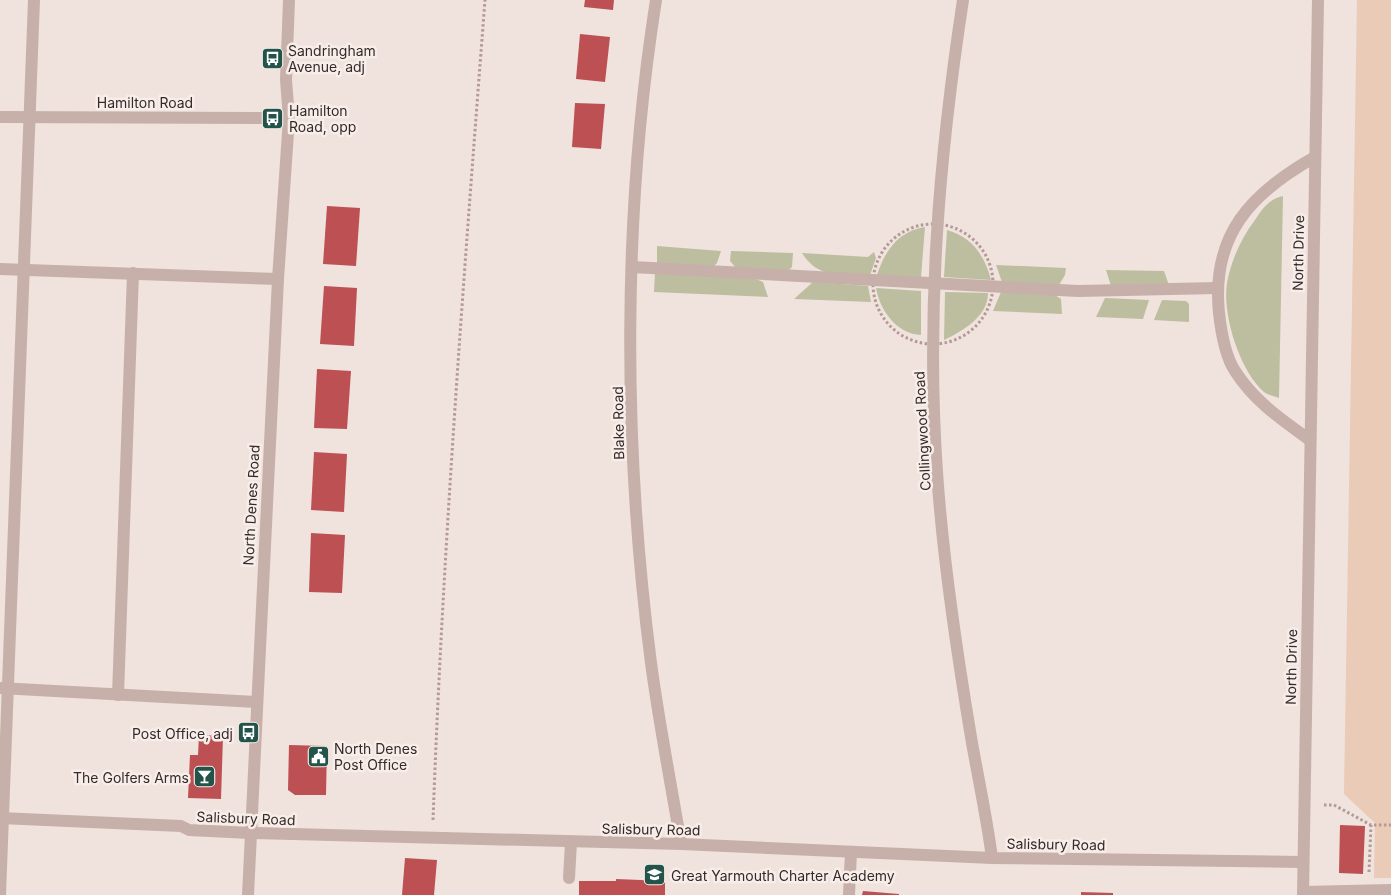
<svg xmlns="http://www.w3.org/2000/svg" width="1391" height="895" font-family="Inter,sans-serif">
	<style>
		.green { fill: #bcbe9f }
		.sand { fill: #e9cbb7 }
		.building { fill: #bc5052 }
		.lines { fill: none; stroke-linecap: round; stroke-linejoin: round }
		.path { stroke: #b39a95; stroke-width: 3; stroke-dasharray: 2.5 2.5; stroke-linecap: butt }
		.minor { stroke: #c7b0aa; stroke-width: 12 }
		.labels { text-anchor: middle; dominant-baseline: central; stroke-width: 5; stroke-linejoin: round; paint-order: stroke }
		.poi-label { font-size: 14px; fill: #352a29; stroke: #f8eee9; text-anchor: start }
		.street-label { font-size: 14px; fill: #352a29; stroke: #f8eee9 }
	</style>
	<rect width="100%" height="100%" fill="#f0e2dd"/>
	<g class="green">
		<path d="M1283,196L1279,398C1274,396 1268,395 1264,392C1240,371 1222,315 1227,283C1231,261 1241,238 1255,220C1262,209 1269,199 1283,196Z"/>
		<path d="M925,227L921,277L877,275C885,250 899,231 925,227Z"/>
		<path d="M947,230C972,237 985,256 991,280L944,277Z"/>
		<path d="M657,246L721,251L717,263L713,267L657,263Z"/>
		<path d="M731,251L793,253L792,267L788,271L736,268L730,261Z"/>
		<path d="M874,252L876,258L870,275C842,274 819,280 802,253L868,257Z"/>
		<path d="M996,265L1066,268L1065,275L1059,285L1002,282Z"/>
		<path d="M1106,270L1164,271L1171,291L1112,289Z"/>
		<path d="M655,273L756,279L763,282L768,297L654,292Z"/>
		<path d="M813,282L868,286L871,302L794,299Z"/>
		<path d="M876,288L921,291V335C897,334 880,311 876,288Z"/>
		<path d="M945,292L988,293C988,317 962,331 944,340Z"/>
		<path d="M1001,292L1055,295L1061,299L1062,314L993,311Z"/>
		<path d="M1105,298L1149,300L1143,319L1096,317Z"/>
		<path d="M1162,300L1186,301L1189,304V322L1154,320Z"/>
	</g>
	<path class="sand" d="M1357,0H1391V878H1374L1375,823L1344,794Z"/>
	<g class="building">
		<path d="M585,0H614L613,10L584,7Z"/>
		<path d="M580,34L610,37L605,82L576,79Z"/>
		<path d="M575,103L605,104L601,149L572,147Z"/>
		<path d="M327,206L360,208L356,266L323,264Z"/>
		<path d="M324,286L357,288L354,346L320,344Z"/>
		<path d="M317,369L351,371L347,429L314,428Z"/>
		<path d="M314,452L347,454L344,512L311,510Z"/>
		<path d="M311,533L345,535L342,593L309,592Z"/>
		<path d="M199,735L223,736L221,799L188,798L190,755H198Z"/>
		<path d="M289,745L327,746L326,795H295L288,790Z"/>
		<path d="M1340,825L1365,826L1363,874L1339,873Z"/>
		<path d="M405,858L437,860L434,895H402Z"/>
		<path d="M616,879L665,881V895H579V881H616Z"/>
		<path d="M863,891L899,894V895H862Z"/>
		<path d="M1081,892L1113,893V895H1081Z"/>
	</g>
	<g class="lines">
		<g class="path">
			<circle cx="933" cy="284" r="60"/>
			<path d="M1324,805H1334L1371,825H1391"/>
			<path d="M433,820C443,546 464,273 485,0"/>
			<path d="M1369,872L1371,825"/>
		</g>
		<g class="minor">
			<path d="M656,0C622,215 623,447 651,663C659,723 671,784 681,844"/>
			<path d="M963,0C939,157 926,313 937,472C943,562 957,654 972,743C979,782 987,819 992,858"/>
			<path d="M0,117L289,118"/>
			<path d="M632,267L1078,291L1217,288"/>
			<path d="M0,269L278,279"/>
			<path d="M1310,440C1282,420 1254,401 1235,371C1225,356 1221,331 1219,313C1211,235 1251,193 1315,157"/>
			<path d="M0,688L256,702"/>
			<path d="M118,695L133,273"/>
			<path d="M0,818L181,826L189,830L250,833L681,844L992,858L1303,862"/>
			<path d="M569,878L571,842"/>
			<path d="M1303,892L1391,890"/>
			<path d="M0,895L34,0"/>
			<path d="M248,895L278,279L289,118L286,80L289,0"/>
			<path d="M849,895L851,852"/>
			<path d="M1303,895L1318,0"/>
		</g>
	</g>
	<defs>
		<symbol id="bus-square" viewBox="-11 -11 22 22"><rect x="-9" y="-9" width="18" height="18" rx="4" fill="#22544a" stroke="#f8eee9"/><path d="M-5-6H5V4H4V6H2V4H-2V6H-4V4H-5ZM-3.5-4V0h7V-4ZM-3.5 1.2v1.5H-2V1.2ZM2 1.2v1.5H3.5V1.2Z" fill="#fff"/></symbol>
		<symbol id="civic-square" viewBox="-11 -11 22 22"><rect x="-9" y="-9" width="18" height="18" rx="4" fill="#22544a" stroke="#f8eee9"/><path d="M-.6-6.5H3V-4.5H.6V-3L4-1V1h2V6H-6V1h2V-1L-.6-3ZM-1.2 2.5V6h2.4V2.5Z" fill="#fff"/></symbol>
		<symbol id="bar-square" viewBox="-11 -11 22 22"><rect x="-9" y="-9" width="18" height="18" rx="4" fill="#22544a" stroke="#f8eee9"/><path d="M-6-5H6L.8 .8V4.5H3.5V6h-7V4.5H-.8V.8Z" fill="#fff"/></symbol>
		<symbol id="school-square" viewBox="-11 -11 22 22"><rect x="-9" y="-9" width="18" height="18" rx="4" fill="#22544a" stroke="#f8eee9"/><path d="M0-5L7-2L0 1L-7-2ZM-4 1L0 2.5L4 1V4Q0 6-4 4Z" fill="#fff"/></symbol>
	</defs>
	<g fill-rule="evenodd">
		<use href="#bus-square" x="260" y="46" width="25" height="25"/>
		<use href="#bus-square" x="260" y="106" width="25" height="25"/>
		<use href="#bus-square" x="236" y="720" width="25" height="25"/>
		<use href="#civic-square" x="306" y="744" width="25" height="25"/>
		<use href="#bar-square" x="192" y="764" width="25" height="25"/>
		<use href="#school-square" x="642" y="862" width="25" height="25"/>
	</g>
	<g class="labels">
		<g class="poi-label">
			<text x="288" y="50">Sandringham<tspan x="288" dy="16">Avenue, adj</tspan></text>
			<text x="289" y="110">Hamilton<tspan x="289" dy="16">Road, opp</tspan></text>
			<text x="233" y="733" text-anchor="end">Post Office, adj</text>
			<text x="334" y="748">North Denes<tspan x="334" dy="16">Post Office</tspan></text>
			<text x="189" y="777" text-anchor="end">The Golfers Arms</text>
			<text x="671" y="875">Great Yarmouth Charter Academy</text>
		</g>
		<g class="street-label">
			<text x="145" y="102">Hamilton Road</text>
			<text transform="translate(1298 253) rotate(-89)">North Drive</text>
			<text transform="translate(618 423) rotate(-91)">Blake Road</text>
			<text transform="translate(922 431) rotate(-93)">Collingwood Road</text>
			<text transform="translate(251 505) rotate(-87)">North Denes Road</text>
			<text transform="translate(1291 667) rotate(-89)">North Drive</text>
			<text transform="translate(246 818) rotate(2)">Salisbury Road</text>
			<text transform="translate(651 829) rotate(1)">Salisbury Road</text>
			<text transform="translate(1056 844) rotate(1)">Salisbury Road</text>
		</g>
	</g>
</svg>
